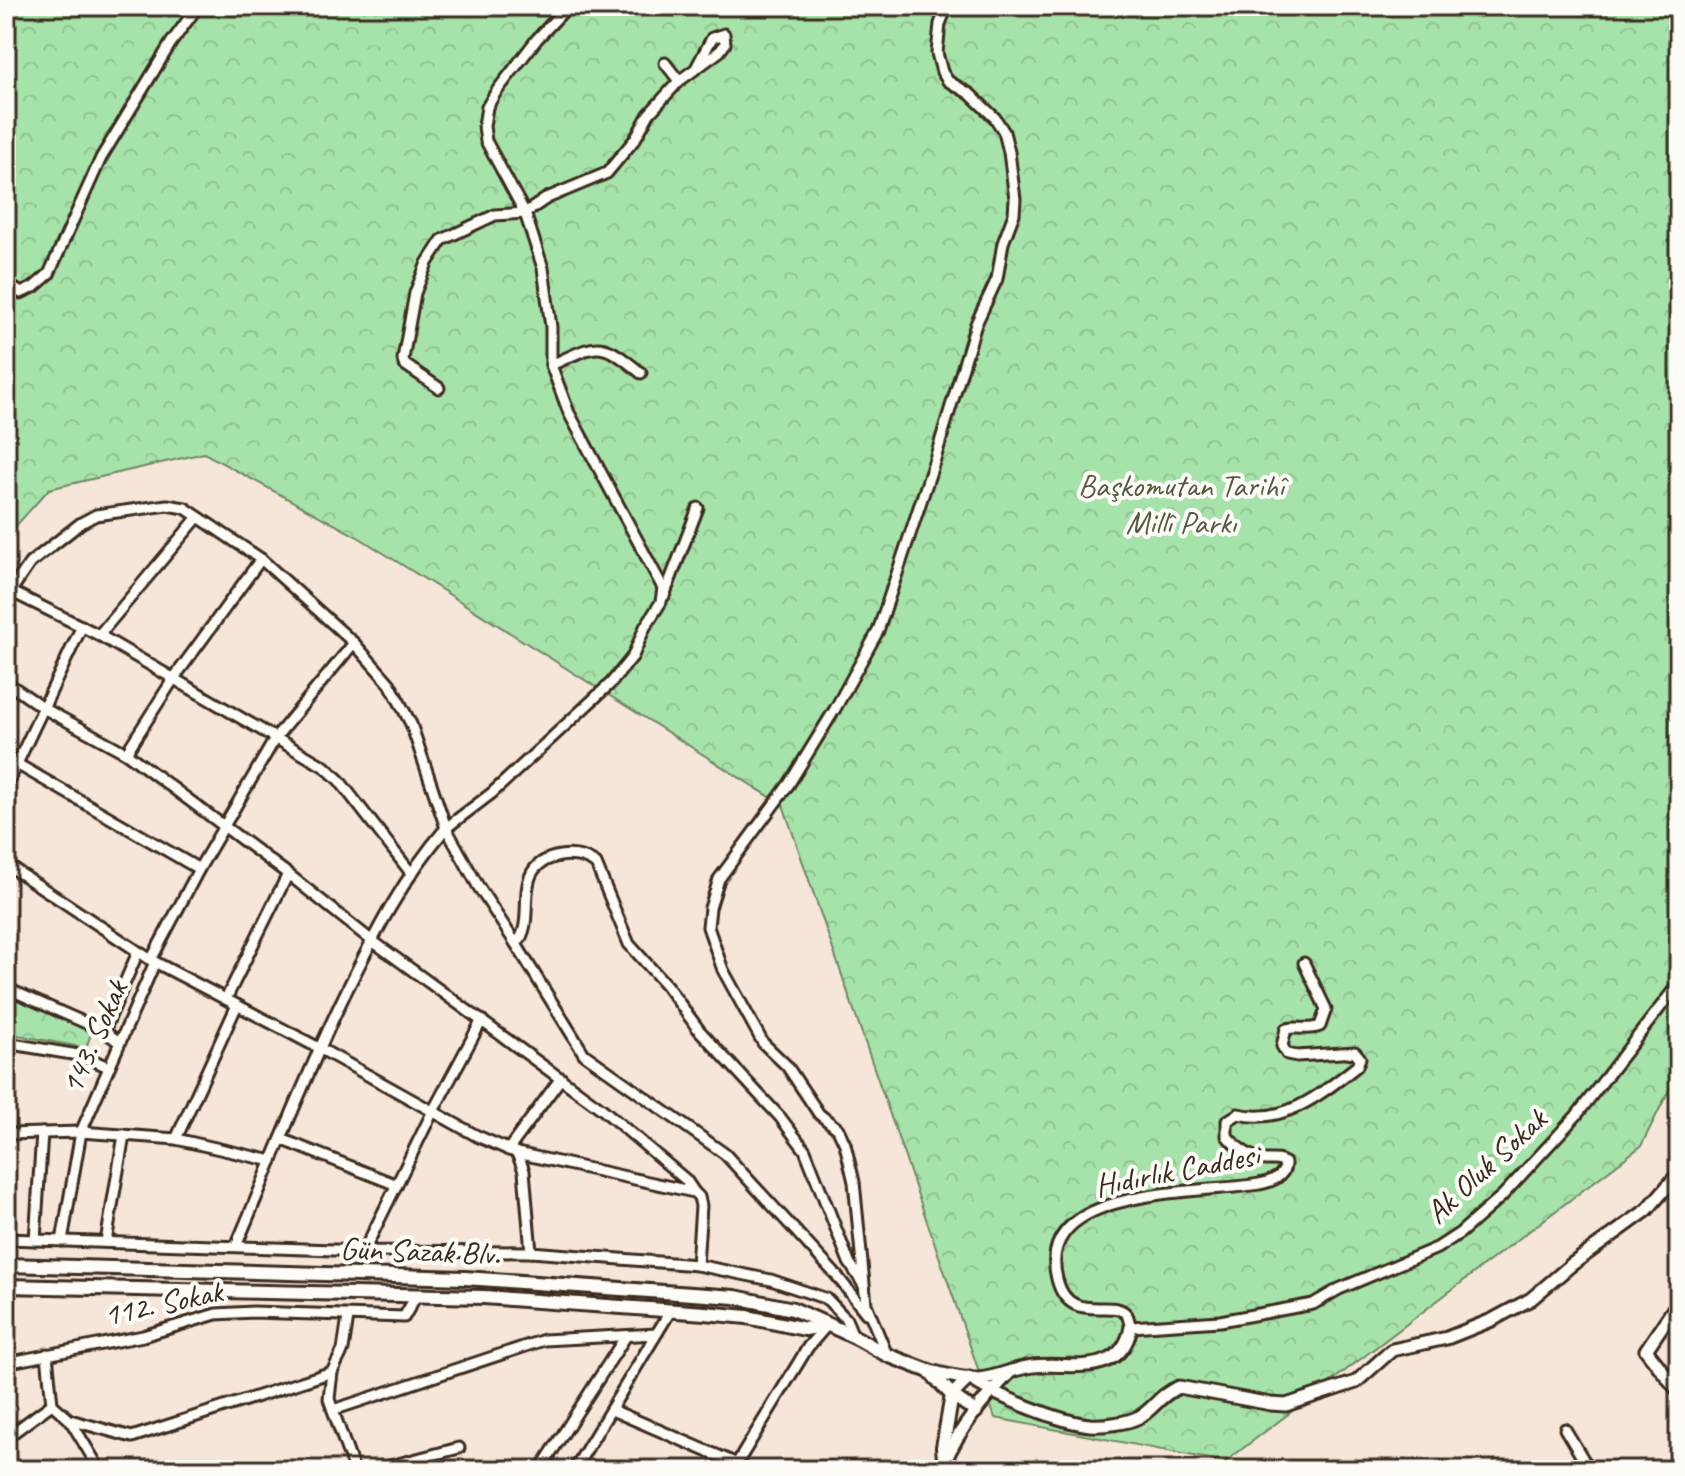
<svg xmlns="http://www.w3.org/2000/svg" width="1685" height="1476" font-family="Caveat,sans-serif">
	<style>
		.park { fill: url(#park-crowns); stroke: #708664; stroke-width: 2 }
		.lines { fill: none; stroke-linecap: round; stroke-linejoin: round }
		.minor-casing { stroke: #3b2a1e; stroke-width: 15 }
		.tertiary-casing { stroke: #3b2a1e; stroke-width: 17 }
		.secondary-casing { stroke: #3b2a1e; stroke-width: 18 }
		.minor { stroke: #fdfcf7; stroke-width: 9 }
		.tertiary { stroke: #fdfcf7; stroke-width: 11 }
		.secondary { stroke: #fdfcf7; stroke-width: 12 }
		.labels { text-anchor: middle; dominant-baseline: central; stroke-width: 8; stroke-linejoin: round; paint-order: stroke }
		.park-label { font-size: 32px; fill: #565841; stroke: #fdfcf7 }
		.street-label { font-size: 32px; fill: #3b2a1e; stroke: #fdfcf7 }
	</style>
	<defs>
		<pattern id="park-crowns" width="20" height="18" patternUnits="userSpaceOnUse" patternTransform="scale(2)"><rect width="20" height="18" fill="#a6e3aa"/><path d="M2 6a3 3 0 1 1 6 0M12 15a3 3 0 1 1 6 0" fill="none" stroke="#90c392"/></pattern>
	</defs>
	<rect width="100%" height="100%" fill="#f6e6da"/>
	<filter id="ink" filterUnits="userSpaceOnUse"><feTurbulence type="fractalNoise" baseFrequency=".0125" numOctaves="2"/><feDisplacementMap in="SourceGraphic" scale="16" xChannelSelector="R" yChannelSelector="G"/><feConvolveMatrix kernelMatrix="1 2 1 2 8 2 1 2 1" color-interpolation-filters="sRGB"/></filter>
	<g filter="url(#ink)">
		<g class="park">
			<path d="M6,6H1679V1070L1641,1146L1225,1462L995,1418L783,805L358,537L204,453L49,489L6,537Z"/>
			<path d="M6,993L92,1031L86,1048L6,1033Z"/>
		</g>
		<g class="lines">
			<defs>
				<g id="minor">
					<path d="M665,63L679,81"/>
					<path d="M6,283L21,293L34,287L49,274L101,158L171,43L198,6"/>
					<path d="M551,365C598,344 599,338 641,373"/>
					<path d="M439,388L404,364L403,359L415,293L427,263L442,240L495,215L525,213L547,198L607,173L635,139L649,114L679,81L720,51L725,44L724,34L712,38L697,66"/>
					<path d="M10,591L99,635L325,767L339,780L411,873"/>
					<path d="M664,596L698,508"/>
					<path d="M6,598L30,563L81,523L96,515L167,505L185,508L261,559L354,643L390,684L411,724L446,828C403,878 374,935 345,994C305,1076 272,1162 236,1246"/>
					<path d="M99,635L198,517"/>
					<path d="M6,682L45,709L126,753L288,874L371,940L602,1109L686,1180L694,1192"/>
					<path d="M126,753L174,678L261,559"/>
					<path d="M17,764L199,869"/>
					<path d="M6,787L82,626"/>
					<path d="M6,864L151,960L319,1048L477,1136L517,1153L694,1192L699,1197L701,1206L697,1265"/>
					<path d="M516,944L478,886L446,828L492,793L611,683L633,656L645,627L661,602L663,588L569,413L551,365V327L543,268L525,213L486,141L484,126L487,107L496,92L537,39L568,6"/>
					<path d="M151,960L199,869L276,737L354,643"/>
					<path d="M1304,963L1326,1009L1320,1026C1310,1031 1297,1026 1286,1029L1282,1046L1287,1054L1297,1056L1355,1052L1360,1058L1357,1066C1321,1094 1285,1125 1238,1114L1227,1121V1136C1237,1148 1250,1158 1266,1160C1275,1160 1278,1159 1285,1163C1286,1176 1271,1182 1259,1184C1207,1194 1033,1184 1057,1279C1069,1327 1113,1296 1127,1315C1129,1318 1129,1323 1131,1327L1220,1321L1313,1304L1339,1289L1437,1248L1460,1233L1502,1196L1576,1116L1679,983"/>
					<path d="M6,988L104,1031L119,1042"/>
					<path d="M226,999L288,874"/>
					<path d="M104,1031L138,952"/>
					<path d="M6,1043L84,1056L108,1067"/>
					<path d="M6,1134L81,1132L176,1139L272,1161"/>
					<path d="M176,1139L237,1005"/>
					<path d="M281,1139L397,1185"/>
					<path d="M508,1150L561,1078"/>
					<path d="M517,1153L524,1171L531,1252"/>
					<path d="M6,1239L364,1251L531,1252L697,1265L771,1280L827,1299L846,1319L853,1336"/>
					<path d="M35,1240L42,1133"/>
					<path d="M62,1241L81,1132L155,962"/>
					<path d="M106,1242L124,1135"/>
					<path d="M364,1251L432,1113L482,1020"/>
					<path d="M863,1284L849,1262L805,1150L780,1117L699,1030L666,985L629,944L596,864C586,857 573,854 560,856C506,865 540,920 516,944L584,1054L725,1154L837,1276L866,1313"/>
					<path d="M47,1354L52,1404L70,1420L132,1437L332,1372L343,1350L348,1317"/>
					<path d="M887,1355L866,1304L854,1182L845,1144L838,1129L819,1114L787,1066L763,1043L723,970L708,927L710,908L719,879L789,784L835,709L878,631L935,459L976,324L997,279L1003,243L1014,214L1015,199L1009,152L1004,132L995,118L970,94L948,81L942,72L937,53L940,24L947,6"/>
					<path d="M6,1363L143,1336L216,1314L253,1312L404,1317L416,1296"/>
					<path d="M332,1372L329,1399L354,1470"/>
					<path d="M333,1410L544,1340L656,1334"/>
					<path d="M612,1410L737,1464"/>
					<path d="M70,1420L100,1470"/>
					<path d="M1565,1429L1586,1464"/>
					<path d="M6,1438L52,1404"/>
					<path d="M375,1470L459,1448"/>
					<path d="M540,1470L626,1336"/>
					<path d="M574,1470L671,1310"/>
					<path d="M733,1470L808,1347L827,1325"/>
					<path d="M1678,1470L1679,1469"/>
				</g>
				<g id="tertiary">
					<path d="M1679,1301L1646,1350L1679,1392"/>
					<path d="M929,1371C944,1374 963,1380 978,1379C996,1378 1015,1368 1033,1366C1071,1362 1121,1379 1131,1327"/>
					<path d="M976,1412L952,1395L969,1378C994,1395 1059,1422 1090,1425C1104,1426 1127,1423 1139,1417C1153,1410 1159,1395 1179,1387L1271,1404L1286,1405L1356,1382L1392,1350L1447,1338L1492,1320L1531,1299L1571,1265L1647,1210L1679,1173"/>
					<path d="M944,1464C958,1429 985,1398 1011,1371"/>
					<path d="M1575,1470L1586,1464L1592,1470"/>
				</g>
				<g id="secondary">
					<path d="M6,1265L465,1278L735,1297L793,1309L853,1336L887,1355L929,1371L952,1395L943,1447L945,1470"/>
					<path d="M6,1286L483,1297L705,1313L747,1317L805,1329L827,1325"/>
				</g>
			</defs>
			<use href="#minor" class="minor-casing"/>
			<use href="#tertiary" class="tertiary-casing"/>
			<use href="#secondary" class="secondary-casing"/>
			<use href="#minor" class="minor"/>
			<use href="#tertiary" class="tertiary"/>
			<use href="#secondary" class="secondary"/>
		</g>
	</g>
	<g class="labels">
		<g class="park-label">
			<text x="1181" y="485">Başkomutan Tarihî<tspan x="1181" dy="37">Millî Parkı</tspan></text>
		</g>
		<g class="street-label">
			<text transform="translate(94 1037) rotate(-66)">143. Sokak</text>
			<text transform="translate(1486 1166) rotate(-43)">Ak Oluk Sokak</text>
			<text transform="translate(1177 1170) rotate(-11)">Hıdırlık Caddesi</text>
			<text transform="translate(420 1251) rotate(2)">Gün Sazak Blv.</text>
			<text transform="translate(163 1303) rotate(-12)">112. Sokak</text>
		</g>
	</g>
	<rect width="1685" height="1476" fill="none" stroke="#fdfcf7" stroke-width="32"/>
	<rect x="16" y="16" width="1653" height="1444" fill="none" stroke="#3b2a1e" stroke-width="3" filter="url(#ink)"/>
</svg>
